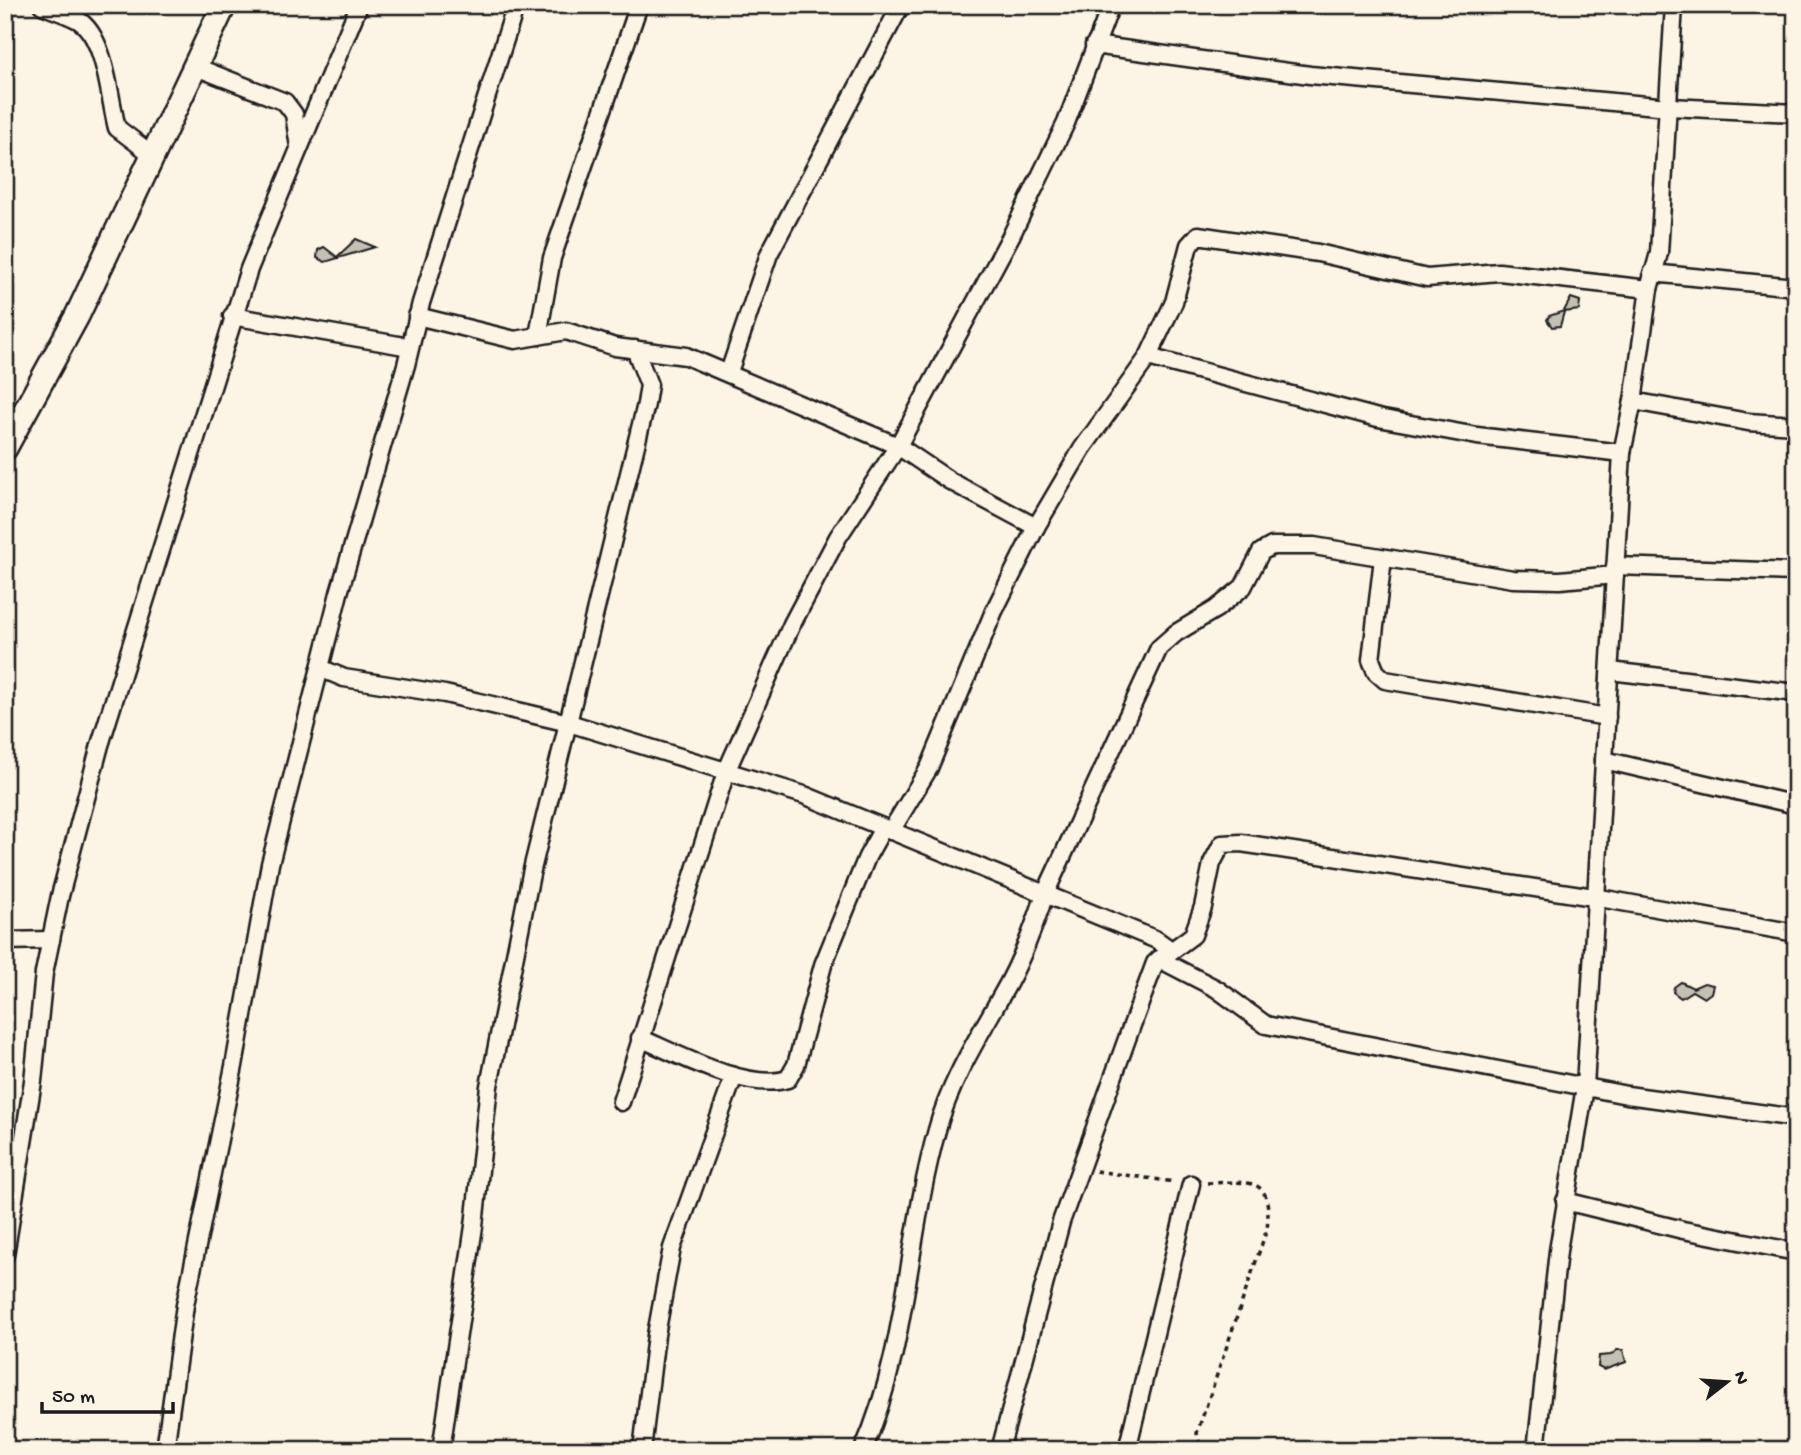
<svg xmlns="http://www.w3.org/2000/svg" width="1801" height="1455" font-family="'Gochi Hand',sans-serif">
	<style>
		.building { fill: #c4c0b3; stroke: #1c1c1c; stroke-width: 2 }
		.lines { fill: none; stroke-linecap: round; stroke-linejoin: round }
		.street-casing { stroke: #1c1c1c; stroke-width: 21 }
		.secondary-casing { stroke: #1c1c1c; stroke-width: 28 }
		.path { stroke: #1c1c1c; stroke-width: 3.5; stroke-dasharray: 5 5; stroke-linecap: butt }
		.street { stroke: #fcf5e5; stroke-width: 16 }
		.secondary { stroke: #fcf5e5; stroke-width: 23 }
	</style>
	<rect width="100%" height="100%" fill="#fcf5e5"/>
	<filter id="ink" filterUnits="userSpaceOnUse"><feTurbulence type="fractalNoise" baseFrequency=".0143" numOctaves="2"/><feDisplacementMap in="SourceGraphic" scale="14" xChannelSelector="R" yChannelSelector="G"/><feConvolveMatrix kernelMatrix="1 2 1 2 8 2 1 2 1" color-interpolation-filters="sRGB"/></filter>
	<g filter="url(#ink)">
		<g class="building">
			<path d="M356,239L375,247L325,262L317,258L318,250L324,247L337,257Z"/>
			<path d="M1571,298L1580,301L1579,310L1564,312L1560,326L1552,327L1547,320L1549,316L1564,311Z"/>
			<path d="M1681,982L1693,988L1704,983L1713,985L1711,993L1704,998L1692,991L1681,998L1673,992L1674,987Z"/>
			<path d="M1617,1350H1623L1626,1362L1604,1370L1598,1367L1599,1356L1611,1355Z"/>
		</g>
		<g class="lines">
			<defs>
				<g id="street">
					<path d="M42,5C53,10 67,14 78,20C106,37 109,98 117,128L154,156"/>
					<path d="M1094,45L1310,75L1669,107L1796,113"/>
					<path d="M196,67L285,102L294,114L299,147"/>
					<path d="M1652,273L1796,287"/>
					<path d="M232,316L410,347"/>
					<path d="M417,316L515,340L566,331L615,347L686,356L898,446L950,481L1036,527"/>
					<path d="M538,336L552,258L639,5"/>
					<path d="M1148,357L1378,418L1477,436L1622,453"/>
					<path d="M729,372L769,254L901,5"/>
					<path d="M1633,401L1748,422L1796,425"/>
					<path d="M1383,558L1371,660L1376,672L1385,680L1607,717"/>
					<path d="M1615,566L1796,572"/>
					<path d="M320,668L344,678L445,694L569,723L804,795L1157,940L1171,950"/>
					<path d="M1610,671L1796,693"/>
					<path d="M1604,760L1796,805"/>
					<path d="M891,831L929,768L994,611L1036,527L1082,449L1148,357L1174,302L1189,245L1198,235L1318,253L1427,278L1499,272L1649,289"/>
					<path d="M5,941L51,940"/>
					<path d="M1159,959L1217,989L1266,1025L1627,1095L1796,1118"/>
					<path d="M640,1038C677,1054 748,1092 788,1079L796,1065L823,965L867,857L883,828"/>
					<path d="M621,1102L726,772L792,624L838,537L898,446L1012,234L1066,123L1111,5"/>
					<path d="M1565,1201L1683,1230L1796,1252"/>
					<path d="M5,1255L33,1081L44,973L60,896L100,745L249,269L359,5"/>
					<path d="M165,1450L185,1305L234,1066L270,864L339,593L406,365L421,303L516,5"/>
					<path d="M441,1450L474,1226L489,1086L531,874L646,404L649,385L635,349"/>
					<path d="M642,1450L656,1335L672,1248L734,1076"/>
					<path d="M863,1450C908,1348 907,1236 937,1130C952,1076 983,1030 1009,982C1024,954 1035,924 1045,894L1159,648L1176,633L1216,609L1243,587L1261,552L1272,546H1314L1513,579L1560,580L1615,575"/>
					<path d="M1000,1450L1061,1222L1128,1036L1155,963L1193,935L1203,907L1212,863L1222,844L1241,843L1594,897L1796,933"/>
					<path d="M1127,1450L1191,1184"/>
					<path d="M1536,1450L1558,1251L1585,1087L1622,453L1633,401L1649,289L1659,253L1674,5"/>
				</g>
				<path id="secondary" d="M5,448L77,316L224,5"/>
			</defs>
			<use href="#street" class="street-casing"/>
			<use href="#secondary" class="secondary-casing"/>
			<g class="path">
				<path d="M1096,1171L1175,1182"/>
				<path d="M1207,1183C1251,1182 1273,1175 1267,1229L1197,1433L1200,1446L1211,1450"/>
			</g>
			<use href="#street" class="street"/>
			<use href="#secondary" class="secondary"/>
		</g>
	</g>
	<rect width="1801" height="1455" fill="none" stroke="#fcf5e5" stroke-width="28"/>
	<rect x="14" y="14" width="1773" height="1427" fill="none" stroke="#1c1c1c" stroke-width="2.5" filter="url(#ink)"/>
	<g transform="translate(1727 1382) rotate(73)" stroke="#fcf5e5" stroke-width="5" paint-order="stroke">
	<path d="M0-5L12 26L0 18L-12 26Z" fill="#1c1c1c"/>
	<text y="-10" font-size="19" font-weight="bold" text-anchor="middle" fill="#1c1c1c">N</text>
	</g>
	<path d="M42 1402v10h131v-10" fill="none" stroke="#1c1c1c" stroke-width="3.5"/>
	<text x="52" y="1402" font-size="21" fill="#1c1c1c" stroke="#fcf5e5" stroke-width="5" paint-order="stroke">50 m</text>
</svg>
